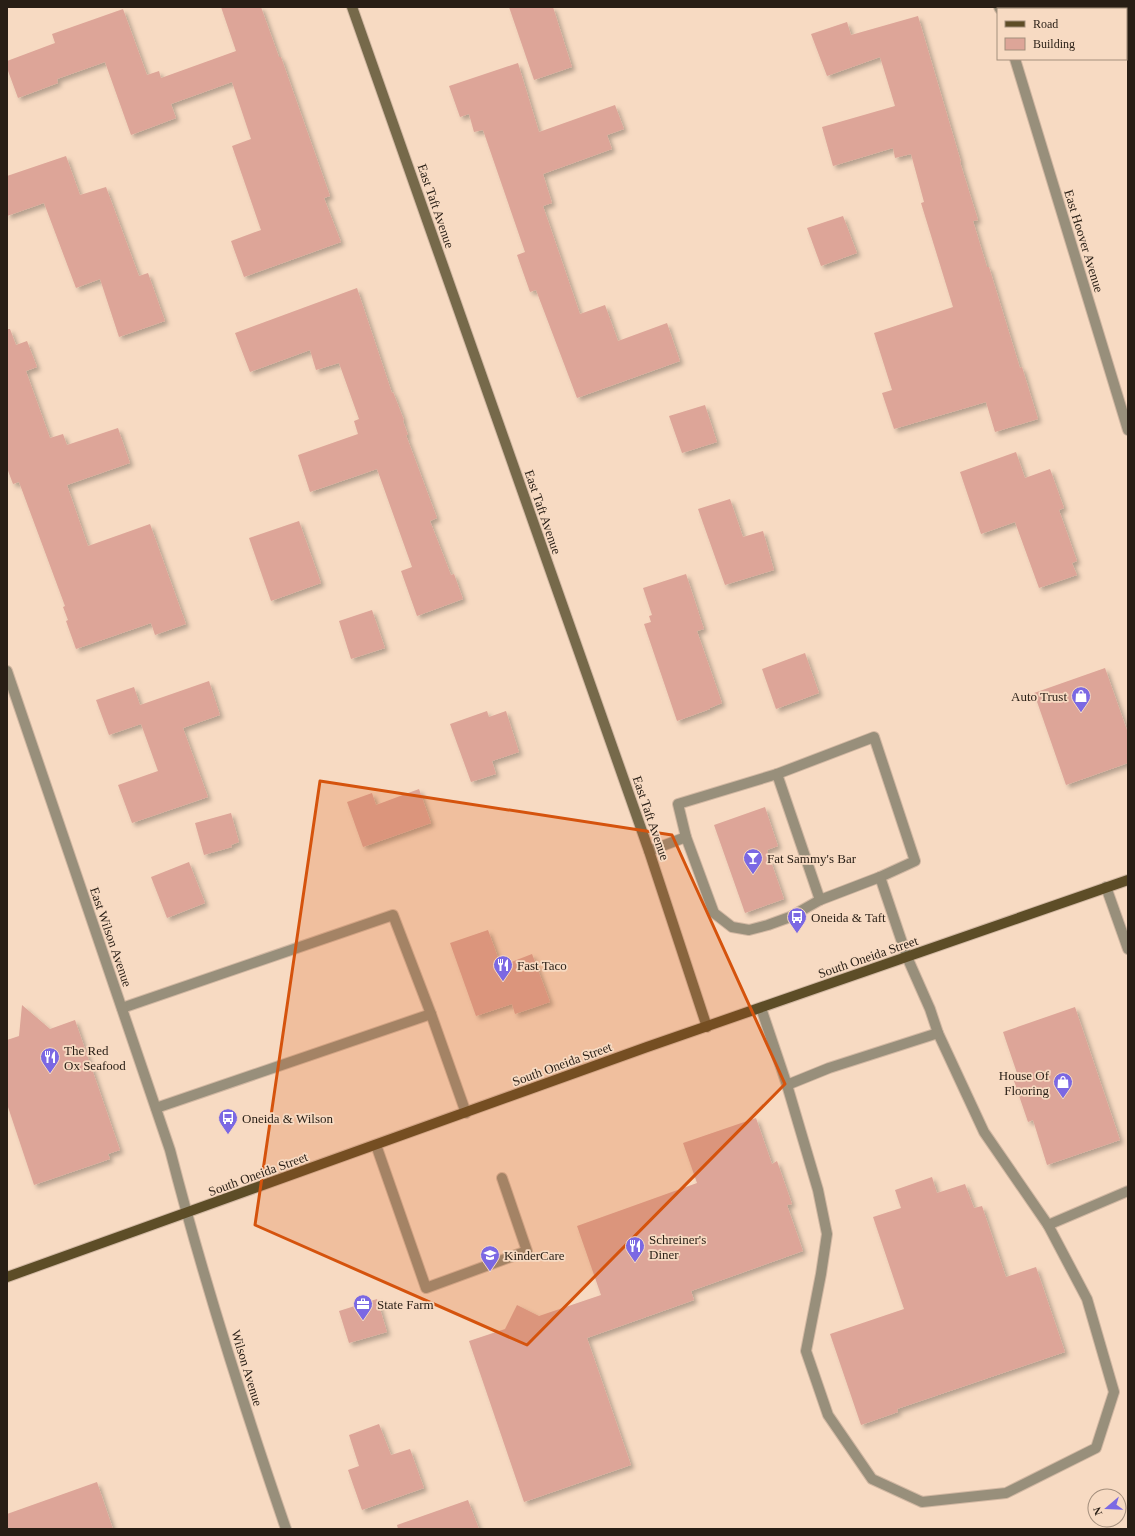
<svg xmlns="http://www.w3.org/2000/svg" width="1135" height="1536" font-family="'Times New Roman',serif">
	<style>
		.building { fill: #dda598; filter: url(#shadow) }
		.lines { fill: none; stroke-linecap: round; stroke-linejoin: round }
		.lane-casing { stroke: #d2b8a3; stroke-width: 12 }
		.street-casing { stroke: #d2b8a3; stroke-width: 12 }
		.secondary-casing { stroke: #d2b8a3; stroke-width: 12 }
		.primary-casing { stroke: #d2b8a3; stroke-width: 12 }
		.lane { stroke: #988f7b; stroke-width: 10 }
		.street { stroke: #988f7b; stroke-width: 10 }
		.secondary { stroke: #76694a; stroke-width: 10 }
		.primary { stroke: #5d4d27; stroke-width: 10 }
		.marked { fill: #d5530d; fill-opacity: 0.2; stroke: #d5530d; stroke-width: 3; stroke-linejoin: round }
		.labels { text-anchor: middle; dominant-baseline: central; stroke-width: 3.5; stroke-linejoin: round; paint-order: stroke }
		.street-label { font-size: 13px; fill: #281e15; stroke: #f7dac2 }
		.poi-label { font-size: 13px; fill: #281e15; stroke: #f7dac2; text-anchor: start }
	</style>
	<defs>
		<filter id="shadow"><feDropShadow dx="3.5" dy="3.5" stdDeviation="2" flood-color="#0004"/></filter>
	</defs>
	<rect width="100%" height="100%" fill="#f7dac2"/>
	<g class="building">
		<path d="M221,7H261L279,57H281L330,196L324,198L341,242L244,277L231,241L261,230L232,146L251,139L232,82L171,104L176,118L131,135L105,62L57,79L58,83L18,98L7,68V61L55,43L52,34L123,9L147,75L159,71L161,78L236,51Z"/>
		<path d="M509,7H553L572,67L534,80Z"/>
		<path d="M918,16L961,162H960L978,220L973,221L987,267H989L1020,368L1022,367L1038,419L995,432L986,402L894,429L882,393L892,390L874,333L953,307L921,203L924,202L911,154L895,158L893,148L833,166L822,127L895,106L880,57L827,76L811,34L847,22L851,35Z"/>
		<path d="M518,63L539,132L615,105L624,129L607,135L612,149L543,174L552,203L543,206L580,314L605,305L618,341L667,323L680,361L577,398L536,290L530,292L517,255L525,252L483,130L474,132L469,114L460,117L449,86Z"/>
		<path d="M66,156L80,195L106,187L139,276L148,273L165,321L119,337L100,279L76,288L44,203L7,216V176Z"/>
		<path d="M843,216L857,253L821,266L807,228Z"/>
		<path d="M357,288L392,393L393,392L404,420L403,421L408,435H406L437,518L430,521L451,575L454,574L463,599L417,616L401,571L412,567L377,469L310,492L298,455L358,434L354,421L359,419L339,363L316,370L310,350L250,372L235,333Z"/>
		<path d="M7,329H10L16,345L27,341L37,367L26,371L50,438L63,434L67,445L118,428L130,463L67,485L88,546L150,524L186,624L155,635L151,623L76,649L66,621L68,620L63,607L65,606L19,482L13,484L7,468Z"/>
		<path d="M705,405L717,442L682,453L669,416Z"/>
		<path d="M1016,452L1025,478L1050,469L1064,508L1059,510L1077,561L1072,563L1077,575L1039,588L1015,522L981,534L960,472Z"/>
		<path d="M730,499L743,537L763,531L774,570L725,585L698,509Z"/>
		<path d="M299,521L321,583L271,601L249,538Z"/>
		<path d="M686,574L704,629L697,631L722,703L710,708V709L677,721L644,624L651,622L649,616L652,615L643,588Z"/>
		<path d="M372,610L385,648L351,659L339,621Z"/>
		<path d="M805,653L819,693L776,709L762,669Z"/>
		<path d="M1105,668L1128,733V763L1066,785L1034,693Z"/>
		<path d="M209,681L220,715L183,728L208,797L132,823L118,785L158,771L141,724L109,735L96,700L134,687L140,705Z"/>
		<path d="M487,711L489,717L506,711L519,752L492,761L496,774L471,782L450,724Z"/>
		<path d="M419,789L431,823L363,847L347,802L372,793L376,805Z"/>
		<path d="M765,807L778,846L767,850L784,899L745,913L714,825Z"/>
		<path d="M231,813L239,842L231,845L232,847L204,855L195,823Z"/>
		<path d="M189,862L205,903L167,918L151,877Z"/>
		<path d="M488,930L501,966L532,954L550,1002L515,1014L512,1004L476,1016L450,943Z"/>
		<path d="M22,1005L50,1029L75,1020L120,1150L108,1154L110,1159L34,1185L7,1104V1040L19,1036Z"/>
		<path d="M1075,1007L1120,1140L1047,1165L1033,1120L1028,1122L1013,1078L1018,1076L1003,1032Z"/>
		<path d="M756,1118L772,1164L777,1161L792,1204L787,1205L803,1251L691,1291L694,1300L587,1338L631,1465L524,1502L469,1341L505,1329L517,1305L539,1316L601,1295L577,1226L697,1183L683,1143Z"/>
		<path d="M932,1177L937,1193L965,1184L974,1208L982,1206L1006,1277L1036,1267L1065,1352L897,1409L898,1412L861,1425L830,1334L904,1309L873,1217L901,1208L895,1190Z"/>
		<path d="M377,1299L387,1332L349,1343L339,1311Z"/>
		<path d="M379,1424L391,1455L410,1449L424,1488L362,1510L348,1470L359,1466L349,1435Z"/>
		<path d="M97,1482L113,1529H7V1514Z"/>
		<path d="M468,1500L479,1529H398L397,1525Z"/>
	</g>
	<g class="lines">
		<defs>
			<g id="lane">
				<path d="M777,774L874,737L915,861L880,877"/>
				<path d="M686,837L714,913L732,927L749,930L768,925L790,917L820,900"/>
				<path d="M649,851L686,837L678,804L777,774L820,900L880,877L907,957L930,1009L938,1033L984,1132L1048,1225L1087,1299L1114,1392L1096,1448L1006,1493L922,1502L872,1479L828,1415L806,1351L821,1274L827,1234L818,1190L787,1085L761,1008"/>
				<path d="M1106,887L1128,949"/>
				<path d="M122,1008L393,915L431,1014L466,1113"/>
				<path d="M787,1085L829,1068L938,1033"/>
				<path d="M156,1108L431,1014"/>
				<path d="M376,1145L426,1288L527,1251L502,1178"/>
				<path d="M1048,1225L1128,1191"/>
			</g>
			<g id="street">
				<path d="M999,7L1000,9"/>
				<path d="M1015,59L1128,430"/>
				<path d="M7,671L170,1150C203,1278 243,1404 286,1529"/>
			</g>
			<path id="secondary" d="M352,7L649,851L707,1027"/>
			<path id="primary" d="M7,1277L647,1047L1128,880"/>
		</defs>
		<use href="#lane" class="lane-casing"/>
		<use href="#street" class="street-casing"/>
		<use href="#secondary" class="secondary-casing"/>
		<use href="#primary" class="primary-casing"/>
		<use href="#lane" class="lane"/>
		<use href="#street" class="street"/>
		<use href="#secondary" class="secondary"/>
		<use href="#primary" class="primary"/>
	</g>
	<path class="marked" d="M320,781L672,835L785,1084L527,1345L255,1225Z"/>
	<defs>
		<symbol id="shop-pin" viewBox="-11 -11 22 30"><path d="M0 17L-7.5 6A9.5 9.5 0 1 1 7.5 6Z" fill="#7b68e3" stroke="#f7dac2"/><path d="M-5-2.5h2.3a2.7 3.5 0 0 1 5.4 0H5L5.5 6h-11ZM-1.5-2.5h3a1.5 2.3 0 0 0-3 0Z" fill="#fff"/></symbol>
		<symbol id="bar-pin" viewBox="-11 -11 22 30"><path d="M0 17L-7.5 6A9.5 9.5 0 1 1 7.5 6Z" fill="#7b68e3" stroke="#f7dac2"/><path d="M-6-5H6L.8 .8V4.5H3.5V6h-7V4.5H-.8V.8Z" fill="#fff"/></symbol>
		<symbol id="bus-pin" viewBox="-11 -11 22 30"><path d="M0 17L-7.5 6A9.5 9.5 0 1 1 7.5 6Z" fill="#7b68e3" stroke="#f7dac2"/><path d="M-5-6H5V4H4V6H2V4H-2V6H-4V4H-5ZM-3.5-4V0h7V-4ZM-3.5 1.2v1.5H-2V1.2ZM2 1.2v1.5H3.5V1.2Z" fill="#fff"/></symbol>
		<symbol id="restaurant-pin" viewBox="-11 -11 22 30"><path d="M0 17L-7.5 6A9.5 9.5 0 1 1 7.5 6Z" fill="#7b68e3" stroke="#f7dac2"/><path d="M-5-6h1v4h1v-4h1v4h1v-4h1v5L-1.5 .5V6h-2V.5L-5-1ZM5-6V6H3V1.5H1.5Q1.5-4 5-6Z" fill="#fff"/></symbol>
		<symbol id="school-pin" viewBox="-11 -11 22 30"><path d="M0 17L-7.5 6A9.5 9.5 0 1 1 7.5 6Z" fill="#7b68e3" stroke="#f7dac2"/><path d="M0-5L7-2L0 1L-7-2ZM-4 1L0 2.5L4 1V4Q0 6-4 4Z" fill="#fff"/></symbol>
		<symbol id="office-pin" viewBox="-11 -11 22 30"><path d="M0 17L-7.5 6A9.5 9.5 0 1 1 7.5 6Z" fill="#7b68e3" stroke="#f7dac2"/><path d="M-6-3h4V-5.5h4V-3h4V5H-6ZM-1-4.5V-3h2v-1.5ZM-6 0V1H6V0Z" fill="#fff"/></symbol>
	</defs>
	<g fill-rule="evenodd">
		<use href="#shop-pin" x="1070" y="685" width="22" height="30"/>
		<use href="#bar-pin" x="742" y="847" width="22" height="30"/>
		<use href="#bus-pin" x="786" y="906" width="22" height="30"/>
		<use href="#restaurant-pin" x="492" y="954" width="22" height="30"/>
		<use href="#restaurant-pin" x="39" y="1046" width="22" height="30"/>
		<use href="#shop-pin" x="1052" y="1071" width="22" height="30"/>
		<use href="#bus-pin" x="217" y="1107" width="22" height="30"/>
		<use href="#restaurant-pin" x="624" y="1235" width="22" height="30"/>
		<use href="#school-pin" x="479" y="1244" width="22" height="30"/>
		<use href="#office-pin" x="352" y="1293" width="22" height="30"/>
	</g>
	<g class="labels">
		<g class="street-label">
			<text transform="translate(436 206) rotate(71)">East Taft Avenue</text>
			<text transform="translate(1084 241) rotate(73)">East Hoover Avenue</text>
			<text transform="translate(543 512) rotate(71)">East Taft Avenue</text>
			<text transform="translate(651 818) rotate(71)">East Taft Avenue</text>
			<text transform="translate(111 937) rotate(71)">East Wilson Avenue</text>
			<text transform="translate(868 957) rotate(-19)">South Oneida Street</text>
			<text transform="translate(562 1064) rotate(-20)">South Oneida Street</text>
			<text transform="translate(258 1174) rotate(-20)">South Oneida Street</text>
			<text transform="translate(247 1368) rotate(73)">Wilson Avenue</text>
		</g>
		<g class="poi-label">
			<text x="1067" y="696" text-anchor="end">Auto Trust</text>
			<text x="767" y="858">Fat Sammy's Bar</text>
			<text x="811" y="917">Oneida &amp; Taft</text>
			<text x="517" y="965">Fast Taco</text>
			<text x="64" y="1050">The Red<tspan x="64" dy="15">Ox Seafood</tspan></text>
			<text x="1049" y="1075" text-anchor="end">House Of<tspan x="1049" dy="15">Flooring</tspan></text>
			<text x="242" y="1118">Oneida &amp; Wilson</text>
			<text x="649" y="1239">Schreiner's<tspan x="649" dy="15">Diner</tspan></text>
			<text x="504" y="1255">KinderCare</text>
			<text x="377" y="1304">State Farm</text>
		</g>
	</g>
	<rect width="1135" height="1536" fill="none" stroke="#281e15" stroke-width="16"/>
	<rect x="997" y="8" width="130" height="52" fill="#f7dac2" stroke="#a48f7d"/>
	<rect x="1005" y="21" width="20" height="6" fill="#5d4d27" stroke="#a48f7d"/>
	<text x="1033" y="28" font-size="12" fill="#281e15">Road</text>
	<rect x="1005" y="38" width="20" height="12" fill="#dda598" stroke="#a48f7d"/>
	<text x="1033" y="48" font-size="12" fill="#281e15">Building</text>
	<g transform="translate(1107 1508) rotate(251)"><circle r="19" fill="#f7dac2" stroke="#a48f7d"/>
	<path d="M0-3L7 15L0 10L-7 15Z" fill="#7b68e3"/>
	<text y="-6" font-size="11" font-weight="bold" text-anchor="middle" fill="#281e15">N</text>
	</g>
</svg>
